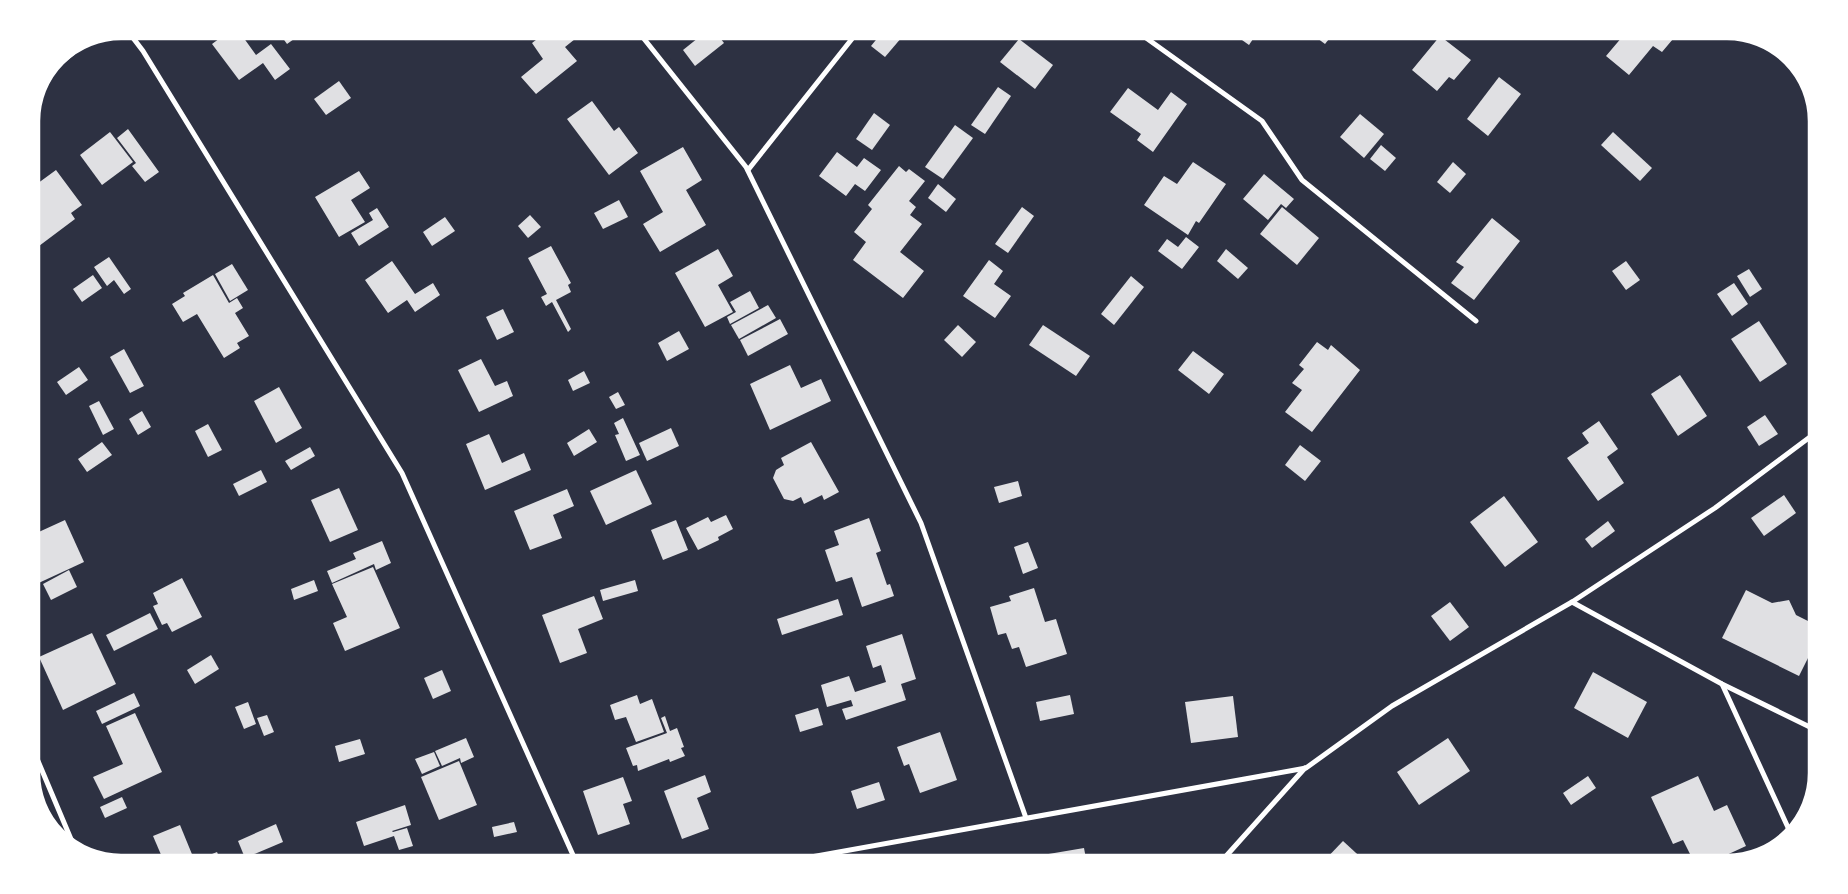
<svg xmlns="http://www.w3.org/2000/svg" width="1848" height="894" font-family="Commissioner,sans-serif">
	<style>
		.building { fill: #e0e0e3 }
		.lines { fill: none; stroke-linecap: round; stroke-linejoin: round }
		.minor { stroke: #fff; stroke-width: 5 }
		.rim { fill: none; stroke: #fff; stroke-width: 2.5 }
	</style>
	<rect width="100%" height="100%" fill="#2d3142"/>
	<g class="building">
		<path d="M231,30H238L256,55L271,44L290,69L275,80L263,63L239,80L212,44Z"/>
		<path d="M277,30H299L301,34L287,44Z"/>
		<path d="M549,30H577L580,35L565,47L577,61L536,94L521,77L543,59L532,43Z"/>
		<path d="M708,30H714L724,43L695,66L683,50Z"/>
		<path d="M884,30H908L885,57L871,46Z"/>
		<path d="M1228,30H1259L1249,45Z"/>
		<path d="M1311,30H1336L1325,44L1309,32Z"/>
		<path d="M1628,30H1662L1673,39L1662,52L1653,46L1629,75L1606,56Z"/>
		<path d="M1440,36L1471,60L1454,80L1449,77L1437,91L1412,70Z"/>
		<path d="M1019,39L1053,65L1035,89L1000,62Z"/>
		<path d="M1499,77L1521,94L1488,136L1467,119Z"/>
		<path d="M339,81L351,98L326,115L314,99Z"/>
		<path d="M998,87L1011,96L985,134L971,125Z"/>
		<path d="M1128,88L1158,110L1171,92L1187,104L1153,152L1137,140L1141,134L1110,112Z"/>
		<path d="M592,101L614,131L619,127L638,153L609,175L567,119Z"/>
		<path d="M874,113L890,125L872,150L856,139Z"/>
		<path d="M1360,114L1384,134L1364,158L1340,137Z"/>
		<path d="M955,125L973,138L943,179L925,167Z"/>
		<path d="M128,129L159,172L145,182L132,166L136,163L117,138Z"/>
		<path d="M110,132L133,162L102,185L80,155Z"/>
		<path d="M1613,132L1652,168L1640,181L1601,145Z"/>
		<path d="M1381,145L1396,158L1385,171L1370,159Z"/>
		<path d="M683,147L702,180L686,190L706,225L660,252L643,224L663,212L640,171Z"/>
		<path d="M837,152L857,167L864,158L881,170L865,191L855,184L846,196L819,176Z"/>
		<path d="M1193,162L1226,184L1199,223L1196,221L1188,235L1144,205L1164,176L1177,184Z"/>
		<path d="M1453,162L1466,174L1450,193L1437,182Z"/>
		<path d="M899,166L906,172L909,169L925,181L909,201L916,207L910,215L922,224L900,252L924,271L903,298L853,260L866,242L854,232L872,209L868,205Z"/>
		<path d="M56,170L82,205L71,213L75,219L35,249L30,242V189Z"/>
		<path d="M359,171L370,188L351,200L365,222L339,237L315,197Z"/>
		<path d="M1264,174L1294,199L1286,208L1281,204L1268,220L1243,199Z"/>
		<path d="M938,184L956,199L946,212L928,198Z"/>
		<path d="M619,200L628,217L603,229L594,213Z"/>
		<path d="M1022,207L1034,216L1008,253L995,244Z"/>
		<path d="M1282,207L1319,238L1297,265L1260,234Z"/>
		<path d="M377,208L389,227L359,246L351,233L373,220L369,213Z"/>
		<path d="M530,215L541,227L528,238L518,226Z"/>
		<path d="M445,217L455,231L432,246L423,232Z"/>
		<path d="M1492,218L1520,241L1474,300L1451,283L1464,267L1456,262Z"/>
		<path d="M1186,237L1199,247L1182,269L1158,251L1167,239L1178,247Z"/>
		<path d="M551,246L571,283L568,285L571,292L556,300L571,329L568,332L552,302L546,306L541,297L547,294L528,258Z"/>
		<path d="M718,249L733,276L718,285L733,312L705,327L675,273Z"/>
		<path d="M1226,249L1248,268L1238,279L1217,261Z"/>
		<path d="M109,257L131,289L124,294L114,280L107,286L94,267Z"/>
		<path d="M989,260L1003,271L994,284L1011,296L995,318L963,296Z"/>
		<path d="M392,261L415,294L433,283L440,295L415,312L407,300L388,313L365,280Z"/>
		<path d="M1626,261L1640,280L1626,290L1612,271Z"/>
		<path d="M232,264L248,290L230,301L215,274Z"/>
		<path d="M1749,269L1762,289L1750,297L1737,276Z"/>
		<path d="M93,275L102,288L82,302L73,289Z"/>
		<path d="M213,275L229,303L237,298L243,308L235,313L249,336L237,343L240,348L224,358L197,314L183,322L172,304L185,296L183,293Z"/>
		<path d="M1131,276L1144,287L1114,325L1101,314Z"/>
		<path d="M1734,283L1748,304L1732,316L1717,294Z"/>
		<path d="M750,291L759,308L730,324L727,317L736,312L730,302Z"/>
		<path d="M768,305L776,318L739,339L731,325Z"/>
		<path d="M503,309L514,332L497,340L486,317Z"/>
		<path d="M780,319L788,334L748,356L740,340Z"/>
		<path d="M1759,321L1787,364L1760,382L1731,339Z"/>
		<path d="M958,325L976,342L962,357L944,340Z"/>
		<path d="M1043,325L1090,356L1076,376L1029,345Z"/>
		<path d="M679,331L689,349L667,361L658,343Z"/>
		<path d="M1317,342L1328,350L1331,345L1360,370L1312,432L1285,412L1302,390L1292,383L1304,369L1299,365Z"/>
		<path d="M124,349L144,386L130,393L110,357Z"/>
		<path d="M1193,351L1224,374L1209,394L1178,370Z"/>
		<path d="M481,359L495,386L507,381L513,396L479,412L458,370Z"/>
		<path d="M790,365L801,388L821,379L831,401L770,430L750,384Z"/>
		<path d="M79,367L88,380L66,395L57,382Z"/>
		<path d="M584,371L590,383L573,391L568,380Z"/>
		<path d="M1680,375L1707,416L1678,436L1651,394Z"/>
		<path d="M279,387L302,428L276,443L254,401Z"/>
		<path d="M618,392L625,405L616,409L609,397Z"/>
		<path d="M99,401L114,429L103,435L89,406Z"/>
		<path d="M142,411L151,427L138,435L129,419Z"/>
		<path d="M1765,415L1778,434L1759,446L1747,427Z"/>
		<path d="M623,418L640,455L626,461L615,435L619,434L614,423Z"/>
		<path d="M1599,421L1618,449L1607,457L1624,483L1598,501L1567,458L1589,443L1582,433Z"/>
		<path d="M208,424L222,450L208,457L195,431Z"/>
		<path d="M671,428L679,446L647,461L639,443Z"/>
		<path d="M589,429L597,442L574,456L567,443Z"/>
		<path d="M489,434L502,463L524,453L531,470L485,490L466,444Z"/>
		<path d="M102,442L112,455L87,472L78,459Z"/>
		<path d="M811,442L839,492L824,500L822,495L804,504L801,497L793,501L784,499L773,478L776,470L784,465L781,458Z"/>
		<path d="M1300,445L1321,461L1305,481L1285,465Z"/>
		<path d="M310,447L315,456L291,470L285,461Z"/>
		<path d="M261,470L267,482L239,496L233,484Z"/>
		<path d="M636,470L652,504L606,525L590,491Z"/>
		<path d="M1018,481L1022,496L999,503L994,487Z"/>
		<path d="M339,488L358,530L330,542L311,500Z"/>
		<path d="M567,489L574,506L553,515L562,538L530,550L514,511Z"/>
		<path d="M1784,495L1796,513L1764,536L1751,518Z"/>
		<path d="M1504,496L1538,542L1505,567L1470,522Z"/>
		<path d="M726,515L733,529L718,537L719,540L698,550L686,528L708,517L711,522Z"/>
		<path d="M869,518L881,551L876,553L887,585L890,584L894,596L862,607L852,577L836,582L825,550L839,545L834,531Z"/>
		<path d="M65,520L84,562L30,587V536Z"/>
		<path d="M676,520L688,550L663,560L651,530Z"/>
		<path d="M1608,521L1615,531L1592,548L1585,539Z"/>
		<path d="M382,541L391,563L376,570L374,564L332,583L327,571L356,559L353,553Z"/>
		<path d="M1028,542L1038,568L1023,574L1014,547Z"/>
		<path d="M373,567L400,628L345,651L333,623L347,617L332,584Z"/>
		<path d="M69,570L77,587L51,600L43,584Z"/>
		<path d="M182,578L202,617L172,632L167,623L162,625L153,606L158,604L153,593Z"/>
		<path d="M314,580L318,591L294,600L291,589Z"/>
		<path d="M635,580L638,591L603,601L600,590Z"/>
		<path d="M1034,588L1045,622L1056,619L1067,654L1026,667L1019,647L1012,649L1006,633L998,635L990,607L1011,601L1009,596Z"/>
		<path d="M1746,590L1772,603L1789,600L1796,615L1818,626V638L1799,676L1722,638Z"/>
		<path d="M594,596L603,619L578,629L587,653L560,663L542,615Z"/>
		<path d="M838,599L843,615L782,635L777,619Z"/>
		<path d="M1450,602L1469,627L1450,641L1431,616Z"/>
		<path d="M150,613L158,629L114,651L106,635Z"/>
		<path d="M92,633L116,684L63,710L39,657Z"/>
		<path d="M902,634L916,679L901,684L906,700L846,720L842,709L853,706L851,700L827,707L821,685L849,676L855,692L886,682L881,665L873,668L866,646Z"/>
		<path d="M211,655L219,669L195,684L187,670Z"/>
		<path d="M442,670L451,691L433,699L424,678Z"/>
		<path d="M1593,672L1647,702L1628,738L1574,708Z"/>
		<path d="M134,693L140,706L102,724L96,711Z"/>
		<path d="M637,695L640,704L652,699L664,732L636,742L626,717L615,720L610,705Z"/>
		<path d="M1070,695L1074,714L1040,721L1036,702Z"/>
		<path d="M1233,696L1238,737L1191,743L1185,702Z"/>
		<path d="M248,702L256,724L244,729L235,707Z"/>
		<path d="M818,708L823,725L800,732L795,715Z"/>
		<path d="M135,713L162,772L104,799L93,777L123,764L106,726Z"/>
		<path d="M267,715L274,732L264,736L257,718Z"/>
		<path d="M665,716L670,731L677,728L684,747L681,748L685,756L670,762L669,759L638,771L637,765L633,766L626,748L667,733L661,718Z"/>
		<path d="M940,732L957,780L920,793L909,764L904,766L897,747Z"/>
		<path d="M466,738L474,757L461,763L460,758L442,766L435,751Z"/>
		<path d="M1448,738L1470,771L1419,805L1397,772Z"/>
		<path d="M360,739L365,754L339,762L335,746Z"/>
		<path d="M434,752L440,766L422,774L415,759Z"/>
		<path d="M459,761L477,805L439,820L421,777Z"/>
		<path d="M705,775L711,792L697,798L709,829L682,839L664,791Z"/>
		<path d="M1588,776L1596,788L1571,805L1563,793Z"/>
		<path d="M1698,776L1714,811L1727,805L1746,846L1707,864H1695L1683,840L1673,844L1651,797Z"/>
		<path d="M623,777L632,801L623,804L630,824L598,835L583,791Z"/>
		<path d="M879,782L885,800L857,809L851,791Z"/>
		<path d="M122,797L127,808L105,818L100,807Z"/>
		<path d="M405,805L411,825L392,831L393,832L407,828L413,846L399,850L394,836L364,846L356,822Z"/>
		<path d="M514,822L517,832L494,837L492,827Z"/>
		<path d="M276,824L283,842L245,858L238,841Z"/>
		<path d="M180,825L196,864H165L153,836Z"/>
		<path d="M1343,841L1368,864H1321Z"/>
		<path d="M1084,848L1087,864H995V863Z"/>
		<path d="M217,852L222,864H198L197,860Z"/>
	</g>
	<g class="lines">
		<g class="minor">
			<path d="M127,30L143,51L402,473L577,864"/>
			<path d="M637,30L746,167L921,523L1026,818"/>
			<path d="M1135,30L1262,121L1302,180L1476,321"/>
			<path d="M51,70L95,35"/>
			<path d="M748,170L859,30"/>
			<path d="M1572,602L1722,684L1818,731"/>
			<path d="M1722,684L1791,834"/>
			<path d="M30,742L76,851"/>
			<path d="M772,864L1306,768L1392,706L1572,602L1715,508L1818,431"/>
			<path d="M1219,864L1305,768"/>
		</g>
	</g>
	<path d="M0 0H1848V894H0ZM121 39H1727A82 82 0 0 1 1809 121V773A82 82 0 0 1 1727 855H121A82 82 0 0 1 39 773V121A82 82 0 0 1 121 39Z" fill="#fff" fill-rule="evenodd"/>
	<path class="rim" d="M121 39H1727A82 82 0 0 1 1809 121V773A82 82 0 0 1 1727 855H121A82 82 0 0 1 39 773V121A82 82 0 0 1 121 39Z"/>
</svg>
